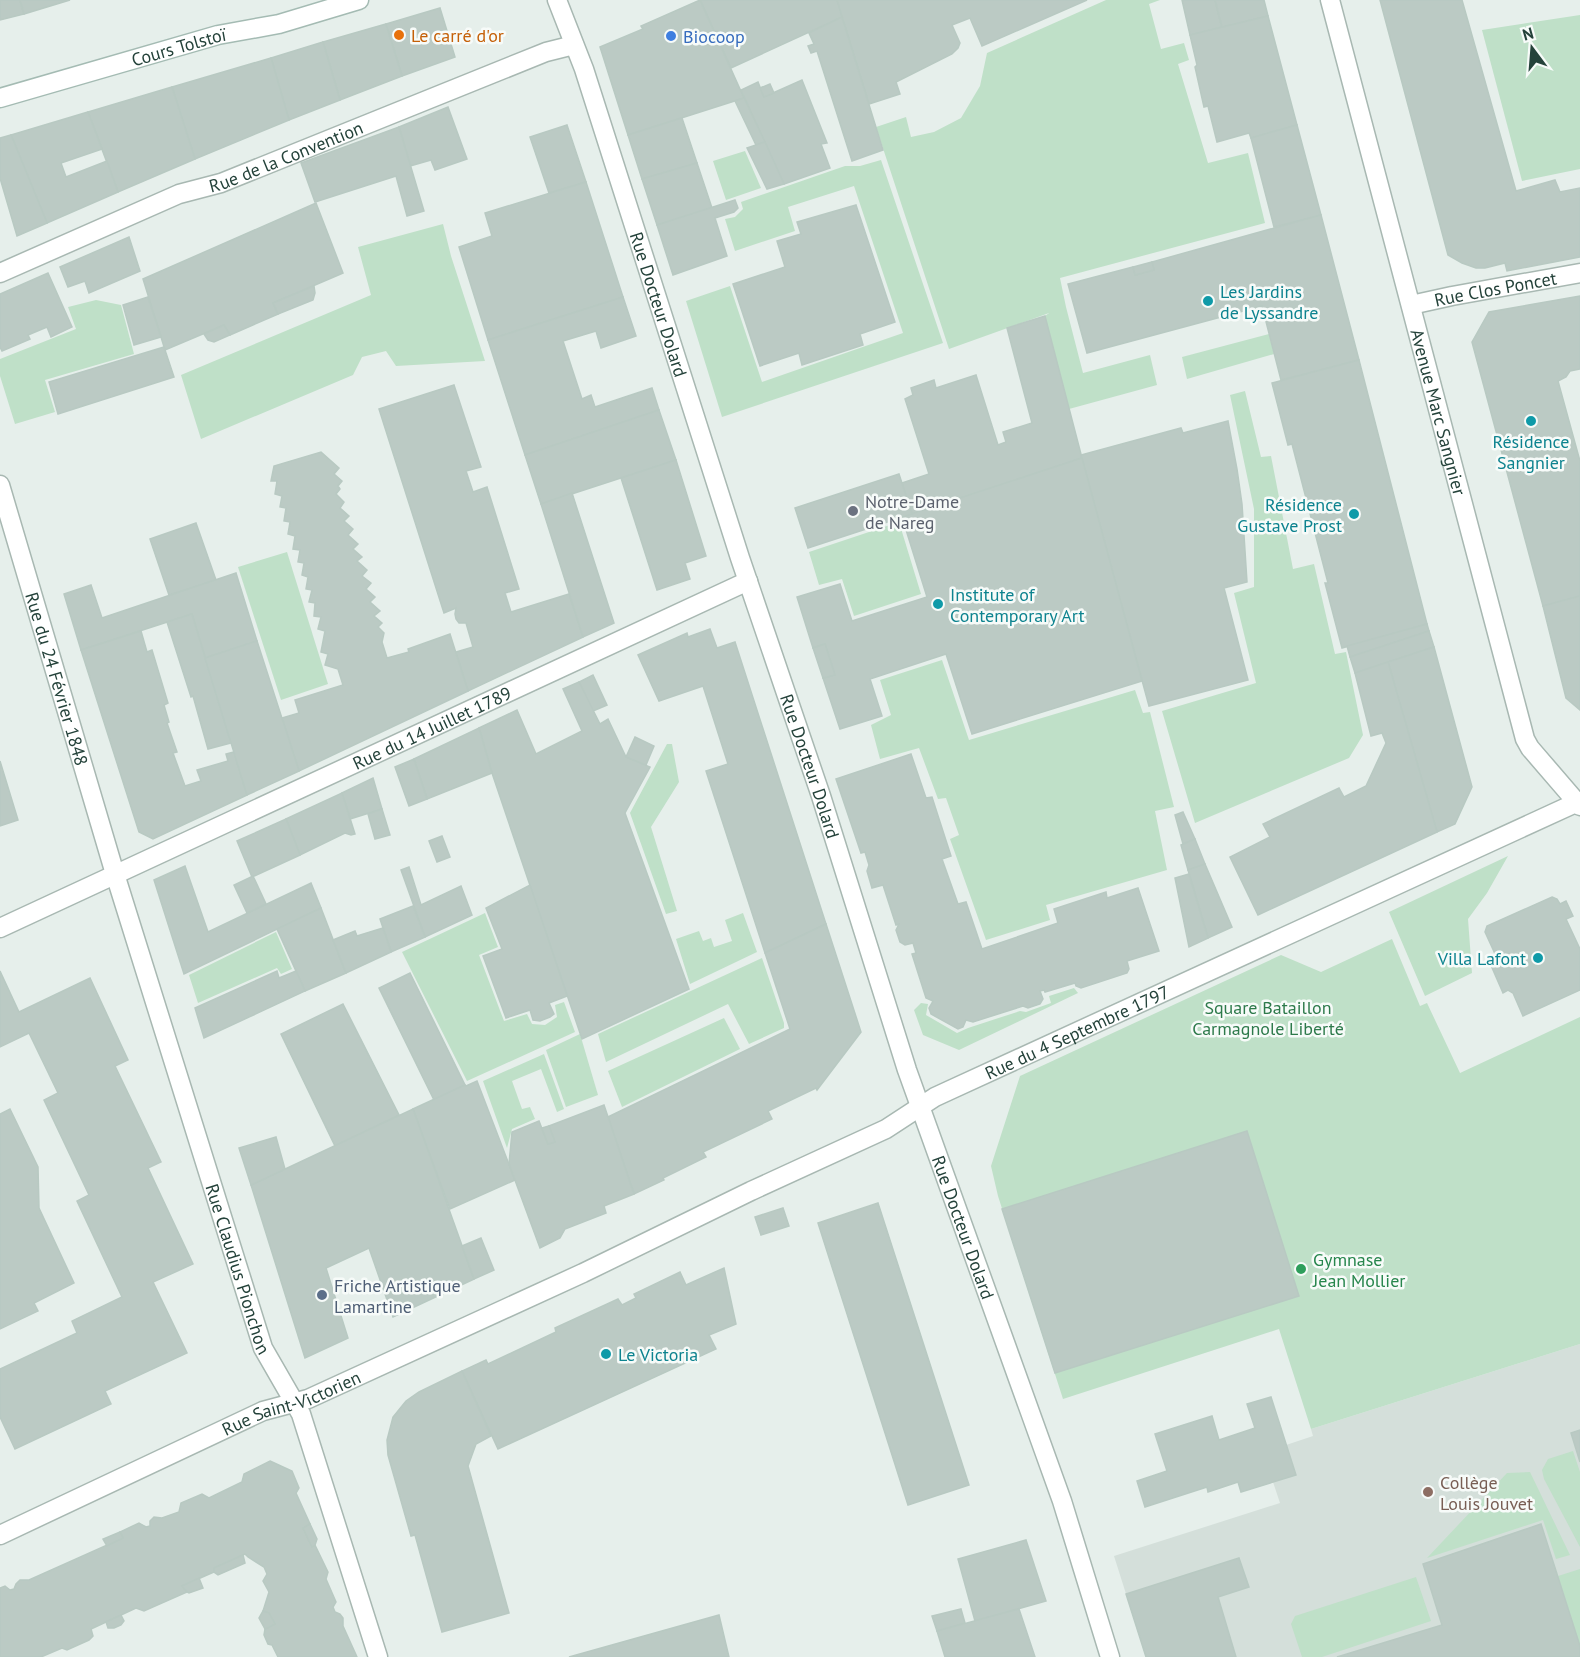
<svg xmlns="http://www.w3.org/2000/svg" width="1580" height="1657" font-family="'PT Sans',sans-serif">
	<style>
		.built { fill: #d4dfda }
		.green { fill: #bfe0c8 }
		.building { fill: #bbcac4; stroke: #b8c9c2; stroke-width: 1.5 }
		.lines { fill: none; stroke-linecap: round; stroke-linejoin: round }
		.street-casing { stroke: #a8b8b2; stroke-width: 21 }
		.secondary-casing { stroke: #a4bbb3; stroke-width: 21 }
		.street { stroke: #fff; stroke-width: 18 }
		.secondary { stroke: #fff; stroke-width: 18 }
		.food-dot { fill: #e8710a; stroke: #f7fbf9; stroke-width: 2 }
		.shop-dot { fill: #3f7fe0; stroke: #f7fbf9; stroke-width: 2 }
		.culture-dot { fill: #0f9aa8; stroke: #f7fbf9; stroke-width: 2 }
		.worship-dot { fill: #6b7280; stroke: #f7fbf9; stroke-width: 2 }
		.leisure-dot { fill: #2e9e5b; stroke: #f7fbf9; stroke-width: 2 }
		.service-dot { fill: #5c6f8a; stroke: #f7fbf9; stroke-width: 2 }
		.education-dot { fill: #8d6e63; stroke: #f7fbf9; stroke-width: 2 }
		.labels { text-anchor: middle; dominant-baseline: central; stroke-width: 5; stroke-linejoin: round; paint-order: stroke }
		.food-label { font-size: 18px; fill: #c56008; stroke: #f7fbf9; text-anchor: start }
		.shop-label { font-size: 18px; fill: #366cbe; stroke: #f7fbf9; text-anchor: start }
		.street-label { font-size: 18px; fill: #24423a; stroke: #f7fbf9 }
		.culture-label { font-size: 18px; fill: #0d838f; stroke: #f7fbf9; text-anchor: start }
		.worship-label { font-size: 18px; fill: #5b616d; stroke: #f7fbf9; text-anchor: start }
		.park-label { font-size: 18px; fill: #2d7a4b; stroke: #f7fbf9 }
		.leisure-label { font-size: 18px; fill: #27864d; stroke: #f7fbf9; text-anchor: start }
		.service-label { font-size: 18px; fill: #4e5e75; stroke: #f7fbf9; text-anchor: start }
		.education-label { font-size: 18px; fill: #785e54; stroke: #f7fbf9; text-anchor: start }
	</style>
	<rect width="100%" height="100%" fill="#e6efeb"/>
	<path class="built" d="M1580,1344V1657H1146L1114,1556L1280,1503L1273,1482L1286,1445L1313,1436L1311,1429Z"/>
	<g class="green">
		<path d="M1106,0H1160L1149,4L1161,49L1184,43L1189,60L1178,64L1208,163L1248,153L1265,223L1060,278L1066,307L1083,373L1150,355L1157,385L1069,409L1045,316L1049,313L949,349L876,127L906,117L911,137L934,132L961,118L980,86L987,53Z"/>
		<path d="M1580,15V169L1522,181L1482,30Z"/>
		<path d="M745,151L761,188L726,200L713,161Z"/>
		<path d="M881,160L943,343L722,417L686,301L730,286L762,382L903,333L854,186L788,207L795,231L735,251L725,219L735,217L743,209L741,202L845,166H860Z"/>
		<path d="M443,224L451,256L485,361L396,366L386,351L362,357L353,375L201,439L181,375L371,295L358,247Z"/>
		<path d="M96,300L121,305L134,354L45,380L55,412L15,424L0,376V359L76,329L68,307Z"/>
		<path d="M1269,334L1274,354L1187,379L1182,357Z"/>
		<path d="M1245,391L1261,457L1271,456L1293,569L1314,564L1335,654L1346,652L1363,735L1349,758L1195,823L1162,711L1256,683L1234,593L1254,587V509L1230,395Z"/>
		<path d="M899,522L921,594L854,616L842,579L819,585L809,552Z"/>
		<path d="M287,552L328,684L281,700L238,567Z"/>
		<path d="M942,660L969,740L1135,690L1143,713L1150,712L1174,807L1155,811L1167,870L1046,905L1050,920L986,940L950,839L959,835L946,798L938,799L919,748L880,759L871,725L891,715L880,680Z"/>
		<path d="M667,744H672L679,782L651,827L677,911L666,914L630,813Z"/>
		<path d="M1508,856L1487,893L1468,919L1472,973L1425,996L1389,912Z"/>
		<path d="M485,913L498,947L479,955L504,1021L527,1014L532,1024L545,1025L557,1017L555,1005L564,1002L575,1032L467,1081L402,952Z"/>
		<path d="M743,913L757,952L690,984L676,939L699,931L703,941L711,938L714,947L732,941L725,920Z"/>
		<path d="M276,932L292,969L281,974L277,968L198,1003L189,975Z"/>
		<path d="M1392,939L1420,1006L1427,1003L1460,1073L1580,1017V1344L1311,1429L1279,1329L1063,1399L998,1196L991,1166L1020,1076L1281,955L1321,972Z"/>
		<path d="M762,958L784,1023V1028L749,1044L728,1004L606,1062L598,1034Z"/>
		<path d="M1074,988L1078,993L959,1050L923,1035L914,1010L921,1003L928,1004L926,1015L957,1033L968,1028L1020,1011L1026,1012L1051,1003L1049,996Z"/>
		<path d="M724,1018L740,1049L622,1107L608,1071Z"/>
		<path d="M580,1034L598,1095L566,1107L546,1050Z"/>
		<path d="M544,1054L564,1109L557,1112L541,1069L512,1081L522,1109L530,1107L535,1119L512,1129L507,1148L483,1081Z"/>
		<path d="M1573,1451L1580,1472V1547L1544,1479L1542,1470L1548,1459Z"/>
		<path d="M1530,1472L1570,1555L1556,1559L1543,1520L1427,1558L1507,1473Z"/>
		<path d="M1580,1569V1646L1558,1576Z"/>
		<path d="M1416,1577L1431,1621L1322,1657H1302L1291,1624L1295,1616Z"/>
	</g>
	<g class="building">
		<path d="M0,0H20L24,14L0,20Z"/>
		<path d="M20,0H70L24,14Z"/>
		<path d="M700,0H837L842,17L731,68Z"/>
		<path d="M700,0L744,98L628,135L600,47L643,29L641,26Z"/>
		<path d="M837,0H1087L982,46L970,18L952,25L960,43L958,48L952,54L896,82L900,94L869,104Z"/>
		<path d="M1182,0H1215L1222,27L1190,35Z"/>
		<path d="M1215,0H1264L1268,16L1222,27Z"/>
		<path d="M1380,0H1462L1516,191L1555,180L1560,192L1580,188V257L1507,271L1505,263L1485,268H1476L1462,263L1448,255Z"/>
		<path d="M440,8L455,57L402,76L386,24Z"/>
		<path d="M1268,16L1297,125L1251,138L1249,133L1217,142L1208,106L1204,107L1195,67L1197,65L1190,35Z"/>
		<path d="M842,17L883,150L852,161L817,51L811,53L808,46L814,44L809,33Z"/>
		<path d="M386,24L402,76L340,100L323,42Z"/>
		<path d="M323,42L340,100L289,120L271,58Z"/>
		<path d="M271,58L289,120L195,159L172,87Z"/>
		<path d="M802,80L827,143L821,144L830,168L784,184L741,90L758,82L764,97Z"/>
		<path d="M770,84L774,93L764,97L760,88Z"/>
		<path d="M172,87L195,159L118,192L88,112Z"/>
		<path d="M744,98L765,142L756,145L735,101Z"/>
		<path d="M448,107L467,159L435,170L431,160L410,166L399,127Z"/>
		<path d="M88,112L102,149L61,163L66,177L107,161L118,192L47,223L11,135Z"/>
		<path d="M682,118L697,163L642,179L628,135Z"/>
		<path d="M567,125L586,182L549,193L530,137Z"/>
		<path d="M1297,125L1321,215L1274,227L1251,138Z"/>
		<path d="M399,127L424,211L407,216L396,176L315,202L301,163Z"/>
		<path d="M11,135L47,223L17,236L0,178V138Z"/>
		<path d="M765,142L784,184L767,189L747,148Z"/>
		<path d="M697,163L712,208L657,225L642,179Z"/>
		<path d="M586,182L623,297L488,340L459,247L492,236L485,213Z"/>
		<path d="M735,200L738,208L734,212L715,218L727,256L673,275L657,225Z"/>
		<path d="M316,203L343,273L273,303L278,314L230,335L224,325L165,350L143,279Z"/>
		<path d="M856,205L895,322L860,334L863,345L802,365L799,353L760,366L733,284L785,267L777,241L801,234L797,222Z"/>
		<path d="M1321,215L1359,360L1281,380L1262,306L1087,353L1068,284L1133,267L1135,275L1154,270L1152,262Z"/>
		<path d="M129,237L140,271L89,293L85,281L68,287L60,267Z"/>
		<path d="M1152,262L1154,270L1135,275L1133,267Z"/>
		<path d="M48,273L72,327L51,337L47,327L28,335L30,339L2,351L0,347V294Z"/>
		<path d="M314,286L315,293L313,300L278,314L273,303Z"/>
		<path d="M1580,296V369L1570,371L1566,377L1558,381L1580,461V596L1543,606L1472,342L1489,312Z"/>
		<path d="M148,297L161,337L134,345L123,305Z"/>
		<path d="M623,297L636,336L601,348L596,331L563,341L582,399L591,395L595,407L652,388L659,410L525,455L488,340Z"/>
		<path d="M1045,316L1082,458L912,514L902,483L929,474L905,399L913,395L911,388L934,380L936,388L976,375L998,445L1006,442L1003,432L1032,423L1007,328Z"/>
		<path d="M224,325L230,335L214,342L208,340L204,334Z"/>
		<path d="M164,347L174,377L58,414L49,382Z"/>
		<path d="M1359,360L1427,624L1342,648L1325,583H1328L1292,444L1288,445L1272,383Z"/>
		<path d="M454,385L481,467L466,471L473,492L487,487L519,589L505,593L511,612L569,594L583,637L468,691L456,652L473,647L466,623H459L456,619L455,614L456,608L444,613L379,409Z"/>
		<path d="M659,410L676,460L541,504L525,455Z"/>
		<path d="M1228,421L1237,469L1242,504L1247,582L1224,588L1248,680L1149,706L1081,455L1181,428L1183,433Z"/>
		<path d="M321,452L339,468L334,474L342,481L338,486L340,489L336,494L344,502L340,508L349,516L344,521L353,529L348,535L358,544L353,549L362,557L357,561L367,570L362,576L371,583L366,589L375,597L370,602L380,611L374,616L382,623L378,627L384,633L382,642L387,658L409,652L408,649L450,634L468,691L299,771L282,718L299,713L295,700L343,685L338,669L325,665L328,654L321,652L325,631L318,629L321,617L314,616L315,603L309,602L312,590L306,589L308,577L302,575L304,563L298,562L300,550L293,549L295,536L288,534L290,522L284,521L286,508L280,507L282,496L275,494L277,481H271L274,466Z"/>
		<path d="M1082,458L1142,681L972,734L946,654L870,679L882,716L840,729L823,678L835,675L825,644L813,648L797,597L840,584L852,621L927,597L902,517Z"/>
		<path d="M676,460L706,556L685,563L690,579L657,590L621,478Z"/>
		<path d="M899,474L912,514L808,548L795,508Z"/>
		<path d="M572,493L614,623L583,637L541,504Z"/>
		<path d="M196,523L216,580L169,595L150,539Z"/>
		<path d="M236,573L257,641L205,658L192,614L81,650L64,594L91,585L102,618Z"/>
		<path d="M1580,596V710L1566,698L1543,606Z"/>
		<path d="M192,614L231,743L208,749L193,696L191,697L167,622Z"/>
		<path d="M1427,624L1429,631L1350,657L1347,646Z"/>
		<path d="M710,629L717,648L735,642L826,924L765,953L706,771L728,764L703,686L659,701L638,655L687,633L688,637Z"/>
		<path d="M141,631L147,652L152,650L168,703L164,705L169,722L167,723L177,752L173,753L185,786L201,781L197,770L228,761L226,754L234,752L247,795L153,839L139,832L81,650Z"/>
		<path d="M1429,631L1434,647L1355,673L1350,657Z"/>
		<path d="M257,641L299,771L247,795L205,658Z"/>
		<path d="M825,644L835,675L823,678L813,648Z"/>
		<path d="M1434,647L1472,787L1455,824L1437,832L1388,662Z"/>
		<path d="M1388,662L1437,832L1258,915L1230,857L1270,837L1263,824L1339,788L1344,797L1366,786L1386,743L1382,733L1371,736L1355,673Z"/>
		<path d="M593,675L607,705L593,711L579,682Z"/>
		<path d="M579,682L600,724L608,719L626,757L650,767L625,813L689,989L582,1039L492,773L479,728L517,710L536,754L582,731L563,689Z"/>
		<path d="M479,728L492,773L427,799L414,759Z"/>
		<path d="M635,737L654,746L646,765L626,757Z"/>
		<path d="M911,754L926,798L932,797L951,856L942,859L958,904L966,902L982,949L1058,923L1054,909L1106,892L1107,898L1138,888L1159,951L1127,961L1129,969L1127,973L1081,988L1076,986L1075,983L1045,992L1044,990L1040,991L1043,999L1040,1004L1028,1008L1023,1006L973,1022L966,1020L963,1027L958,1029L931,1014L929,1008L933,1001L926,998L912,954L916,953L913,943L905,945L900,942L896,930L899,924L896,925L883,885L872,888L867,871L869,865L865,852L861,853L836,779Z"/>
		<path d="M414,759L427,799L409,806L395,767Z"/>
		<path d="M0,761L18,820L0,826Z"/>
		<path d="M373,778L382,809L350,819L342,793Z"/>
		<path d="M342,793L355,834L351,835L345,833L300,855L286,819Z"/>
		<path d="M382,809L390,835L375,839L368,814Z"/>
		<path d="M1183,812L1195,839L1183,844L1175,815Z"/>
		<path d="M286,819L300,855L252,877L237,841Z"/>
		<path d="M442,836L450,857L437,862L429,841Z"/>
		<path d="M1195,839L1205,864L1188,870L1181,845Z"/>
		<path d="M1205,864L1232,927L1208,938L1188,870Z"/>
		<path d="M185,866L208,932L311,883L321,908L184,974L154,880Z"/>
		<path d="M409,867L421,905L461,886L472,915L425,937L401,870Z"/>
		<path d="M1189,874L1208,938L1189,947L1175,878Z"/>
		<path d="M253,876L266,904L247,913L234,885Z"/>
		<path d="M530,885L567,996L549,1003L554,1014L550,1017L540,1021L533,1020L530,1010L506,1018L483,956L502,949L486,908Z"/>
		<path d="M1552,897L1557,899L1560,904L1566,901L1573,916L1566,919L1580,949V990L1523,1016L1513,993L1508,990L1503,993L1490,963L1495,960L1496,956L1485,932L1487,926Z"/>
		<path d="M413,906L425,937L391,952L380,919Z"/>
		<path d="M321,908L346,973L305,991L277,929Z"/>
		<path d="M826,924L861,1032L817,1090L816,1088L768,1111L772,1119L703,1152L706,1157L663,1178L664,1180L634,1194L608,1117L790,1029L765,953Z"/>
		<path d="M383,928L391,952L346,973L333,940L355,931L357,936Z"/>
		<path d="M0,971L19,1012L90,978L128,1060L115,1066L161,1162L148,1168L193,1264L153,1282L187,1353L105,1391L111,1404L15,1449L0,1417V1369L77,1333L72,1321L122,1297L77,1201L89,1195L44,1100L58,1093L29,1033L0,1047Z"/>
		<path d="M277,971L279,978L296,971L305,991L204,1038L195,1008Z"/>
		<path d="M410,973L465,1085L434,1100L379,988Z"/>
		<path d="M343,1004L399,1115L335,1146L281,1034Z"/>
		<path d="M477,1081L515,1180L450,1209L413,1109L465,1085L466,1086Z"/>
		<path d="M604,1105L634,1194L604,1206L606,1213L565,1229L560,1238L540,1248L509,1164L512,1132L539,1121L548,1144L555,1142L549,1126Z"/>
		<path d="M10,1109L38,1167L39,1208L74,1283L34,1303L38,1311L0,1329V1114Z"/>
		<path d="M413,1109L474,1279L393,1317L369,1248L326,1268L348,1338L305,1358L251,1185Z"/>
		<path d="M549,1126L555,1142L548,1144L542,1128Z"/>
		<path d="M1247,1131L1299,1296L1055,1373L1002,1209Z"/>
		<path d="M276,1137L285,1169L251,1185L239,1148Z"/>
		<path d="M878,1203L969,1485L908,1505L818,1223Z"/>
		<path d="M783,1208L789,1226L761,1235L755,1217Z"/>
		<path d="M481,1238L494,1270L474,1279L462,1246Z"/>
		<path d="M724,1268L736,1324L709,1335L716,1349L498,1449L462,1371L486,1360L488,1364L556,1332L555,1328L618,1299L622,1305L636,1298L634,1294L680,1272L686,1285Z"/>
		<path d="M462,1371L491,1436L476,1444L468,1466L509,1613L442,1632L415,1535L411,1536L388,1455L387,1440L393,1417L406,1401L419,1392Z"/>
		<path d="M1271,1397L1296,1475L1241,1492L1238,1482L1208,1492L1207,1487L1145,1507L1137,1481L1167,1471L1155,1434L1212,1416L1219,1440L1255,1428L1247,1404Z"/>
		<path d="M1580,1430V1462L1571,1433Z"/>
		<path d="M270,1461L292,1471L299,1488L296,1493L310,1524L303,1528L312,1547L315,1545L328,1572L326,1579L336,1602L333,1607L335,1612L340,1614L343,1618V1626L357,1657H278L272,1645L268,1644L264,1635L265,1629L275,1624L269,1613L263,1611L269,1592L263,1581L267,1574L264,1567L248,1557L245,1554L214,1568V1572L182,1586L187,1592L144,1611L136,1608L91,1629L93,1636L89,1640L67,1650L62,1648L41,1657H0V1588L5,1586L10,1590L14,1589L16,1584L20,1580H29L123,1538L120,1532L139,1523L146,1527L150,1526V1521L154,1517L162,1518L179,1512L181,1503L202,1494L209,1498L242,1482L244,1474Z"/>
		<path d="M310,1524L317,1539L315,1545L312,1547L303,1528Z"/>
		<path d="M1541,1524L1580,1646V1657H1337L1442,1625L1423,1564Z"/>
		<path d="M120,1532L123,1538L107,1546L103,1539Z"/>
		<path d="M1026,1540L1046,1601L975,1621L958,1559Z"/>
		<path d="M243,1555L245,1563L218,1575L214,1572V1568Z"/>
		<path d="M1239,1558L1249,1587L1218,1597L1236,1657H1146L1126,1594Z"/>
		<path d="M199,1578L203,1588L189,1593L187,1592L182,1586Z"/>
		<path d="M961,1609L965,1623L937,1631L932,1616Z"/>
		<path d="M1019,1609L1035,1657H945L937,1631Z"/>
		<path d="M263,1611L269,1613L275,1624L265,1629L259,1618Z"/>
		<path d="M121,1615L124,1621L121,1625L114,1628H108L106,1622Z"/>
		<path d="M719,1615L729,1657H569Z"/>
	</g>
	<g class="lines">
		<defs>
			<g id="street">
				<path id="s1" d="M557,0L584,69L740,558L821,796L907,1070L1062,1501L1110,1657"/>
				<path id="s2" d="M1330,0L1525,739L1530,748L1580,806"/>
				<path id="s3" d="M0,273L179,194L221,183L546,52L574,45"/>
				<path id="s4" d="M1411,305L1452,296L1580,273"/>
				<path id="s5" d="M0,485L115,874L263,1348L301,1414L378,1657"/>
				<path id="s6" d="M0,928L748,581"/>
				<path id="s7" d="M0,1535L263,1411L308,1399L583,1273L751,1191L886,1129L935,1097L948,1091L1580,801"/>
			</g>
			<g id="secondary">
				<path id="s8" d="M0,98L218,35L279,24L359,0"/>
			</g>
		</defs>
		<use href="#street" class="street-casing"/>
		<use href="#secondary" class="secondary-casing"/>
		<use href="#street" class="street"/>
		<use href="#secondary" class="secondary"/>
	</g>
	<circle class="food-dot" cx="399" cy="35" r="6"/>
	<circle class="shop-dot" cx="671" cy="36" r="6"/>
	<g class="culture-dot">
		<circle cx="1208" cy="301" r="6"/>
		<circle cx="1531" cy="421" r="6"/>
		<circle cx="1354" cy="514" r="6"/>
		<circle cx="938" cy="604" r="6"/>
		<circle cx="1538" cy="958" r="6"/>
		<circle cx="606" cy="1354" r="6"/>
	</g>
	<circle class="worship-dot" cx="853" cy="511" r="6"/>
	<circle class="leisure-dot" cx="1301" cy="1269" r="6"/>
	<circle class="service-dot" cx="322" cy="1295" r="6"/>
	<circle class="education-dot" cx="1428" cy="1492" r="6"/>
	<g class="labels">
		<g class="food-label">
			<text x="411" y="35">Le carré d'or</text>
		</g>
		<g class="shop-label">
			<text x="683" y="36">Biocoop</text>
		</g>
		<g class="street-label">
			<text stroke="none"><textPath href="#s8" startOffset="186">Cours Tolstoï</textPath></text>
			<text stroke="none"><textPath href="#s3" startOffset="309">Rue de la Convention</textPath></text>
			<text stroke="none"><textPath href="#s4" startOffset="86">Rue Clos Poncet</textPath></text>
			<text stroke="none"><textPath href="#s1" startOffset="321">Rue Docteur Dolard</textPath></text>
			<text stroke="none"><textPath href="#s2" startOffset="426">Avenue Marc Sangnier</textPath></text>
			<text stroke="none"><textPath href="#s5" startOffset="202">Rue du 24 Février 1848</textPath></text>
			<text stroke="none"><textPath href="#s6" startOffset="476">Rue du 14 Juillet 1789</textPath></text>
			<text stroke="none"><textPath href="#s1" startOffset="807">Rue Docteur Dolard</textPath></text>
			<text stroke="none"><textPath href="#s7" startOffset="1190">Rue du 4 Septembre 1797</textPath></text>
			<text stroke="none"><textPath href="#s1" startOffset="1293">Rue Docteur Dolard</textPath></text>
			<text stroke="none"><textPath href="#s5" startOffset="819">Rue Claudius Pionchon</textPath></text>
			<text stroke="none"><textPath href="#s7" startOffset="320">Rue Saint-Victorien</textPath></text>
		</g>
		<g class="culture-label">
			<text x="1220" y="291">Les Jardins<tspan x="1220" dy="21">de Lyssandre</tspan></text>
			<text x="1531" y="441" text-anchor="middle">Résidence<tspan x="1531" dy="21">Sangnier</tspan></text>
			<text x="1342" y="504" text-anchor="end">Résidence<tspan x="1342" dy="21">Gustave Prost</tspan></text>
			<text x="950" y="594">Institute of<tspan x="950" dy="21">Contemporary Art</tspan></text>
			<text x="1526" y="958" text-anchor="end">Villa Lafont</text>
			<text x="618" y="1354">Le Victoria</text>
		</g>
		<g class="worship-label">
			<text x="865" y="501">Notre-Dame<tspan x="865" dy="21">de Nareg</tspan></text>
		</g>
		<g class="park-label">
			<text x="1268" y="1007">Square Bataillon<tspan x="1268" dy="21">Carmagnole Liberté</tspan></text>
		</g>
		<g class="leisure-label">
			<text x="1313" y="1259">Gymnase<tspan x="1313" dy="21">Jean Mollier</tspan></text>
		</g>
		<g class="service-label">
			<text x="334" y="1285">Friche Artistique<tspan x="334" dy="21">Lamartine</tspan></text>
		</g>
		<g class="education-label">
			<text x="1440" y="1482">Collège<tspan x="1440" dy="21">Louis Jouvet</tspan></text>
		</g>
	</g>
	<g transform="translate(1532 48) rotate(344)" stroke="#f7fbf9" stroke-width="4.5" paint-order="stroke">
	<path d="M0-4.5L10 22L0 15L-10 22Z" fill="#24423a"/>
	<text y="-9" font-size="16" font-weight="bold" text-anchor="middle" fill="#24423a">N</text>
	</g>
</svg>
